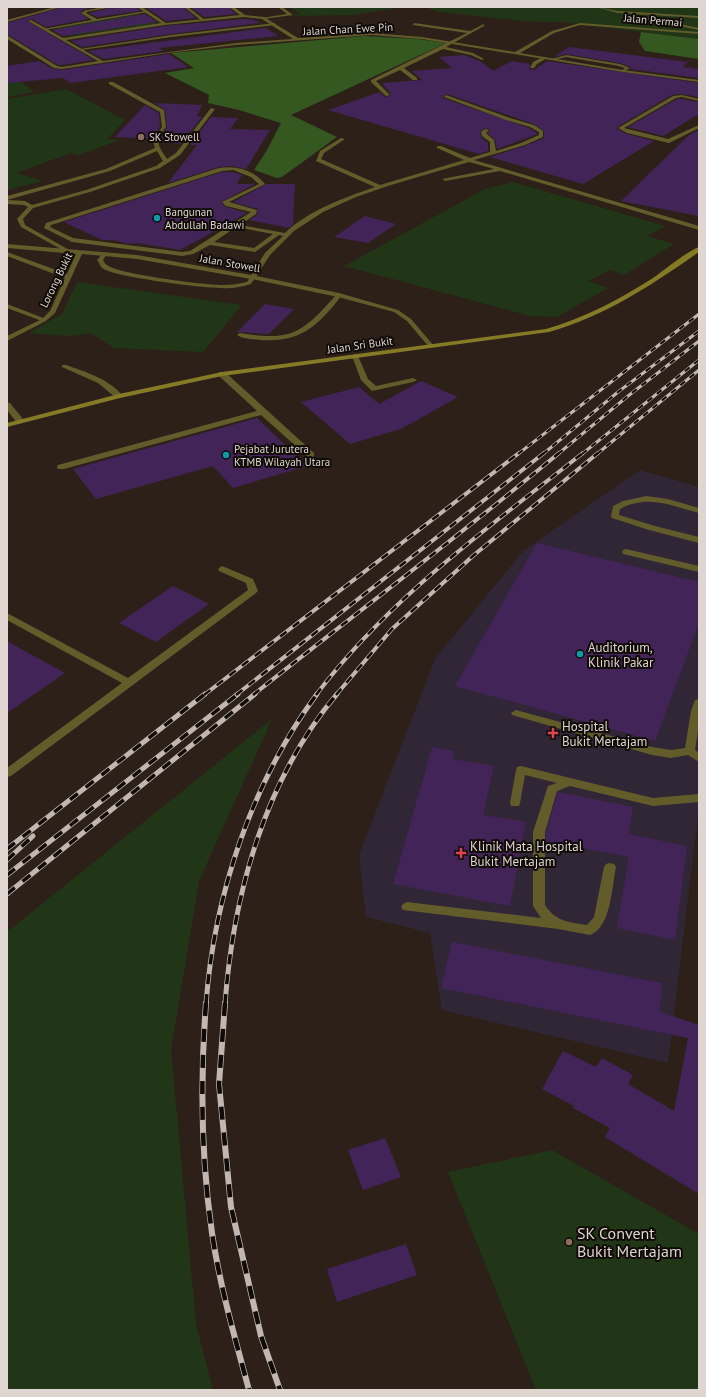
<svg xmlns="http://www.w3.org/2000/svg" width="706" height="1397" font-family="'PT Sans',sans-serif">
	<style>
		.medical { fill: #302635 }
		.green { fill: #213616 }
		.forest { fill: #345820 }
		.building { fill: #422458 }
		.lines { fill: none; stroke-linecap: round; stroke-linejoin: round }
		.lane { fill: #625c2b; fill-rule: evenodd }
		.street { fill: #625c2b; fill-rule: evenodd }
		.secondary { fill: #857b26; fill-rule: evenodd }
		.rail-far3-casing { stroke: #c1b7b2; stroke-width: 3 }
		.rail-far2-casing { stroke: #c1b7b2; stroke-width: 4 }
		.rail-far1-casing { stroke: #c1b7b2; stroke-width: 5 }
		.rail-casing { stroke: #c1b7b2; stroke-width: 6 }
		.rail-far3 { stroke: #110b08; stroke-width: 2; stroke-dasharray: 6; stroke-linecap: butt }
		.rail-far2 { stroke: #110b08; stroke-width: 2.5; stroke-dasharray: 8; stroke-linecap: butt }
		.rail-far1 { stroke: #110b08; stroke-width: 3.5; stroke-dasharray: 10; stroke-linecap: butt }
		.rail { stroke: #110b08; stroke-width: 4.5; stroke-dasharray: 13; stroke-linecap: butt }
		.education-dot { fill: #8d6e63; stroke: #110b08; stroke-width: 1.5 }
		.culture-dot { fill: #0f9aa8; stroke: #110b08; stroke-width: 1.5 }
		.health-dot { fill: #e0444e; stroke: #110b08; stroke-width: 1.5 }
		.labels { text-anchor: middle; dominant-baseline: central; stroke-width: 4; stroke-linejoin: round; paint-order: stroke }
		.far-street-label { font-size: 11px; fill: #dfd6d1; stroke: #110b08 }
		.far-poi-label { font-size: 11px; fill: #dfd6d1; stroke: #110b08; text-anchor: start }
		.poi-label { font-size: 13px; fill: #dfd6d1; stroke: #110b08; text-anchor: start }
		.near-poi-label { font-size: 16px; fill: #dfd6d1; stroke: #110b08; text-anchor: start }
	</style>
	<rect width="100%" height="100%" fill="#2d2019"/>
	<path class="medical" d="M640,470L699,487V808L668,1063L442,1010L430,933L366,917L359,855L435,659L523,551Z"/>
	<g class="green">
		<path d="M290,7H402L353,15L286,16L300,14Z"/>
		<path d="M424,7H699V39L563,22H535L439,12Z"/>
		<path d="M139,14L157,24L70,36L56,28Z"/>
		<path d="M7,70L34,92L7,97Z"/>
		<path d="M66,89L125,120L107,139L120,140L79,155L71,153L16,173L43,181L7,190V99Z"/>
		<path d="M513,182L665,226L647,236L674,244L624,275L610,270L588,281L608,288L557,317L530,316L344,266L485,189Z"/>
		<path d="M77,282L242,305L203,352L114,348L91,333L70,336L29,333L62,314Z"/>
		<path d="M272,719L199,881L171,1049L196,1324L213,1390H7V932Z"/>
		<path d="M552,1150L699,1234V1390H536L448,1172Z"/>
	</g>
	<g class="forest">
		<path d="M641,32L699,39V59L645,51L639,42Z"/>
		<path d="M364,36L418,39L446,43L291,115L337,137L282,177L277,178L254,170L267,150L281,123L239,110L208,103L209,95L165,73L194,68L171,53Z"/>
	</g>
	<g class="building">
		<path d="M63,7H96L85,9L80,12L88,19L46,27L32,19L27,21L94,60L62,65H58L7,34V23Z"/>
		<path d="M113,7H136L140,11L97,17L89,13Z"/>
		<path d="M145,7H183L196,18L166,21Z"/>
		<path d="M190,7H228L236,14L204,17Z"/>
		<path d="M145,14L157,22L63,36L52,30Z"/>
		<path d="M244,19L254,20L260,23L171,34L82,47L71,41L165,26Z"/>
		<path d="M266,28L278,36L159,48L164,51L103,59L88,51Z"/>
		<path d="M569,47L688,62L683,67L699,69V78L630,69L631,67L620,63L566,54L554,57Z"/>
		<path d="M169,54L188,67L70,83L63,78L7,83V66L39,61L53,69L62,70Z"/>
		<path d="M464,55L480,61L493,71L512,61L530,64L529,69L534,70L547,61L699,83V97L682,94L672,95L617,127V129L627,134L654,141L583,184L490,157L525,146L544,138V131L534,124L447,94L443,96V98L529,128L538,134L497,149L495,140L488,133L490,129L484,128L480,132L481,137L488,143V151L479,154L328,110L380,92L385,97L390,96L391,94L382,83L422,80L412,71L452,68L439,57Z"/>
		<path d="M677,99H682L699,102V114L663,136L628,127Z"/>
		<path d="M155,103L202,105L197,116L202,117L181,144L160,142L167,127L165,110Z"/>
		<path d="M145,105L159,113L160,127L153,139L115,137Z"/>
		<path d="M211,117L238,118L230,129L270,130L246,169L232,166L219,167L168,183L197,145H190Z"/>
		<path d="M699,130V216L621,201L689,135Z"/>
		<path d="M222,172H233L242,175L237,184H255L221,202L226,207L247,213L180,250L138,243L128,244L114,240H102L64,222Z"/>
		<path d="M266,184H295L293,224L289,228L249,220L257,215L258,209L233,202Z"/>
		<path d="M365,216L396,224L368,243L334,237Z"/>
		<path d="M265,304L294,309L269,334L237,332Z"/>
		<path d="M421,381L458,397L401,429L350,444L301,402L359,387L379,404Z"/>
		<path d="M257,418L307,466L233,488L213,466L96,499L73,469Z"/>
		<path d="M537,543L699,582V623L655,741L455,686Z"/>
		<path d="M173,586L209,604L156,642L119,623Z"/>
		<path d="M7,641L65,673L7,713Z"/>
		<path d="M432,747L454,751L452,759L494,766L483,815L526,822L510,906L393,884Z"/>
		<path d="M558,792L633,807L629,834L687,846L675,940L617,928L629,857L546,841V832Z"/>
		<path d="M452,942L662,983L660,1012L699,1025V1194L605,1137L610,1128L573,1108L574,1106L542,1089L563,1051L596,1067L602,1058L633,1075L628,1084L674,1111L688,1038L441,988Z"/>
		<path d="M385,1138L401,1177L363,1190L348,1150Z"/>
		<path d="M406,1244L417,1275L337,1302L327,1269Z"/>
	</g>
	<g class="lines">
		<g class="lane">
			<path d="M184,7H188L205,20L202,21Z"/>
			<path d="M278,7H282L293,15L263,19L261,18L287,14Z"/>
			<path d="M596,7L618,11L699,16V18L618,13Z"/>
			<path d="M86,10L88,11L86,13L97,19L146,11L148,12L45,30L43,29L92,20L81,13Z"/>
			<path d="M640,16L699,28V30L639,18Z"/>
			<path d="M275,23L276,25L171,37L82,50L80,49L171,35Z"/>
			<path d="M414,23L470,31L484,24V26L446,47L473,53L484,59L482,60L471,55L443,49L404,68L417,78V80H413L400,70L376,81L390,95L386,96L371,82V80L467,33L413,25Z"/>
			<path d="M566,55L620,64L630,68L623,72L621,71L625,68L619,66L566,57L554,60L552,59Z"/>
			<path d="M543,57L547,58L537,64L534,68H530L533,62Z"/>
			<path d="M109,82H113L164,110L166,127C155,142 157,144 167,159L176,153L211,108L215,109L180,155L160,168L90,192L33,208L23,219L25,225L71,251L66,252L21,227L17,219L28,207L24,205L7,204V200L25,201L32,205L86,190L156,166L163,161L157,151L110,171L7,200V196L106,169L155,148L153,141L162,127L160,112L109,84Z"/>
			<path d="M446,95L510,118L534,125L543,131V137L525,145L474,160L699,226V230L500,171L445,181L442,179L494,169L469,162L391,185L356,197L323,212L294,231L270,255L251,284C241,287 231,289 221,288C203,288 113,277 102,268C100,266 99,262 97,260L104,252L107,254L103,260C104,262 105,264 107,265C117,274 205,285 222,285C231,285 239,284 247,282L265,253L283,236L279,235L255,252L210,245L193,254L182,256L72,242L44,228L46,223L219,168C236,165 254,170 265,184L229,202L257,210L256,214L240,225L285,233C309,210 344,198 375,187L316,161L320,151L341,138L345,139L324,153L321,159L380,185L464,160L437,148V146H441L470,158L490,152V142L482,136L481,132L485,129L489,130L486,133L494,140L496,151L521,143L539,135V132L530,127L506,120L444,97ZM233,170L251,177L259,184L222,202L226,206L251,212L190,251L182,252L73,238L50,227L51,225L222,171ZM236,227L273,234L254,248L214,242Z"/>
			<path d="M339,293L342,295C319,325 301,343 260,340C253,339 242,339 237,335L240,333C293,342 303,332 337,294Z"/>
			<path d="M7,304L46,319L47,320L42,321L7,308Z"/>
			<path d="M355,354L358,356L368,379L376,386L413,378L417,380L413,382L372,391L361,380L352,356Z"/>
			<path d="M62,365H66C86,372 109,379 123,396L116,398L98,383L62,367Z"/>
			<path d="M219,372H225L314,453V457H308L261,415L64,469H58L57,467L58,465L257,411L219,376Z"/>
			<path d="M7,403H10L23,419V423H17L7,410Z"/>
			<path d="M646,496L668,499L699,508V513C671,506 648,494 620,509L619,515L655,526L699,537V543L649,530L612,518L611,516L613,506L623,501Z"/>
			<path d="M626,549L699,566V572L623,554L622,552L623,550Z"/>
			<path d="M222,566L253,579L258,591L256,593L11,776L7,777V768L122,683L7,620V613L128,678L248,590L246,583L219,571L218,569Z"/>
			<path d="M699,699V725L695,750L699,753V762L688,755L671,758L652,755L512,715L511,713L516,710L652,747L671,750L685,748L691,711L695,700Z"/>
			<path d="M521,766L653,798L699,794V802L653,806L570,786L557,791L545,832V905C556,922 569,922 587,925L594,917L604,867L606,864L610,863L614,864L616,867C612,886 611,928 590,935L558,929L403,910L401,907L403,904L407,902L541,918L533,906V832L547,789L548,786L557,783L525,775L520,803L519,806H511L510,803L516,770L517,767Z"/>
		</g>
		<g class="street">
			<path d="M55,7H61L7,22V20Z"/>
			<path d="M103,7H112L86,12L84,11Z"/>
			<path d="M137,7H142L166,23L240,15L229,7H234L245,15L264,17L298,38L371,33L422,37L515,52L552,31L580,23L699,32V34L580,25L554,33L520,53L623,70L699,80V82L623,72L422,39L371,35L236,45L168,53L62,69L54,68L7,39V36H8L57,66L62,67L98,61L28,21L31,20L63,38L161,23ZM244,17L262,19L293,39L236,43L103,61L66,40L165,25Z"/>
			<path d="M682,95L699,99V101L682,97L676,98L624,128L668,139L699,125V128L669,143L627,133L618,128L673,96Z"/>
			<path d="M7,244L137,255L251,275L339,293L398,310L411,319L434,346L429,347L407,321L394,312L338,297L251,279L137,259L82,254L55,313L46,321L7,341V336L42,319L50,311L65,278L7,256V252L67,274L76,254L7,248Z"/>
		</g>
		<path class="secondary" d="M699,247V252C652,285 605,316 549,332L222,376L120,398L7,427V423L119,394L222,372L546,329C585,318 620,299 653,278C666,269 686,252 699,247Z"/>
		<defs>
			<g id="rail-far3">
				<path d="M518,454L699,314"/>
				<path d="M543,454L618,392L699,331"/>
				<path d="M558,454L628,396L699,341"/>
				<path d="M582,454L699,360"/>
				<path d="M597,454L699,370"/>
			</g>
			<g id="rail-far2">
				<path d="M204,695L519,453"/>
				<path d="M236,695L544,453"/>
				<path d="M253,695C355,614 459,536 559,453"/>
				<path d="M316,695C389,598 489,527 583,453"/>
				<path d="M336,695L392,629L474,555L598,453"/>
			</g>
			<g id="rail-far1">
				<path d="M7,849L205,694"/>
				<path d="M7,860L33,836"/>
				<path d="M7,875L238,694"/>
				<path d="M7,894L255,694"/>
				<path d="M206,1004C214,895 252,782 317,694"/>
				<path d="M225,1004C233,895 265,779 337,694"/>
			</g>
			<g id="rail">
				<path d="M206,1003C200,1080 201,1157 212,1233C220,1287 235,1338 249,1390"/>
				<path d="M225,1003L219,1084L231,1207L261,1336L280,1390"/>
			</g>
		</defs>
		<use href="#rail-far3" class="rail-far3-casing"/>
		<use href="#rail-far2" class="rail-far2-casing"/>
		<use href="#rail-far1" class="rail-far1-casing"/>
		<use href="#rail" class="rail-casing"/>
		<use href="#rail-far3" class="rail-far3"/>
		<use href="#rail-far2" class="rail-far2"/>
		<use href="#rail-far1" class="rail-far1"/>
		<use href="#rail" class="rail"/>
	</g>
	<g class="education-dot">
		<circle cx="141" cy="137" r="4"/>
		<circle cx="569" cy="1242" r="4"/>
	</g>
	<g class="culture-dot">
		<circle cx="157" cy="218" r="4"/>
		<circle cx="226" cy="455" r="4"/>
		<circle cx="580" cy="654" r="4"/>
	</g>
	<g class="health-dot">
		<path d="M551 727h4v4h4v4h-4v4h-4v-4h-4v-4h4z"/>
		<path d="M459 847h4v4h4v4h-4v4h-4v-4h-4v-4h4z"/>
	</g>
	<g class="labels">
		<g class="far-street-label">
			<text transform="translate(653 20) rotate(5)">Jalan Permai</text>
			<text transform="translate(348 29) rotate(-3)">Jalan Chan Ewe Pin</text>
			<text transform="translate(230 263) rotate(10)">Jalan Stowell</text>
			<text transform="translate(56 280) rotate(-64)">Lorong Bukit</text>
			<text transform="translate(360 345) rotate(-8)">Jalan Sri Bukit</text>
		</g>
		<g class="far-poi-label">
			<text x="149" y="137">SK Stowell</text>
			<text x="165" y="212">Bangunan<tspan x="165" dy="13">Abdullah Badawi</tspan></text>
			<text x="234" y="449">Pejabat Jurutera<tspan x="234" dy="13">KTMB Wilayah Utara</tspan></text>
		</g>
		<g class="poi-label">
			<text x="588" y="647">Auditorium,<tspan x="588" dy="15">Klinik Pakar</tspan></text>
			<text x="562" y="726">Hospital<tspan x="562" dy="15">Bukit Mertajam</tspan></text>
			<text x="470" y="846">Klinik Mata Hospital<tspan x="470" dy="15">Bukit Mertajam</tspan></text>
		</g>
		<g class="near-poi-label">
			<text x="577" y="1233">SK Convent<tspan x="577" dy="18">Bukit Mertajam</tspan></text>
		</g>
	</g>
	<rect width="706" height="1397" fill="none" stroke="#dfd6d1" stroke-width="16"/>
</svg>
